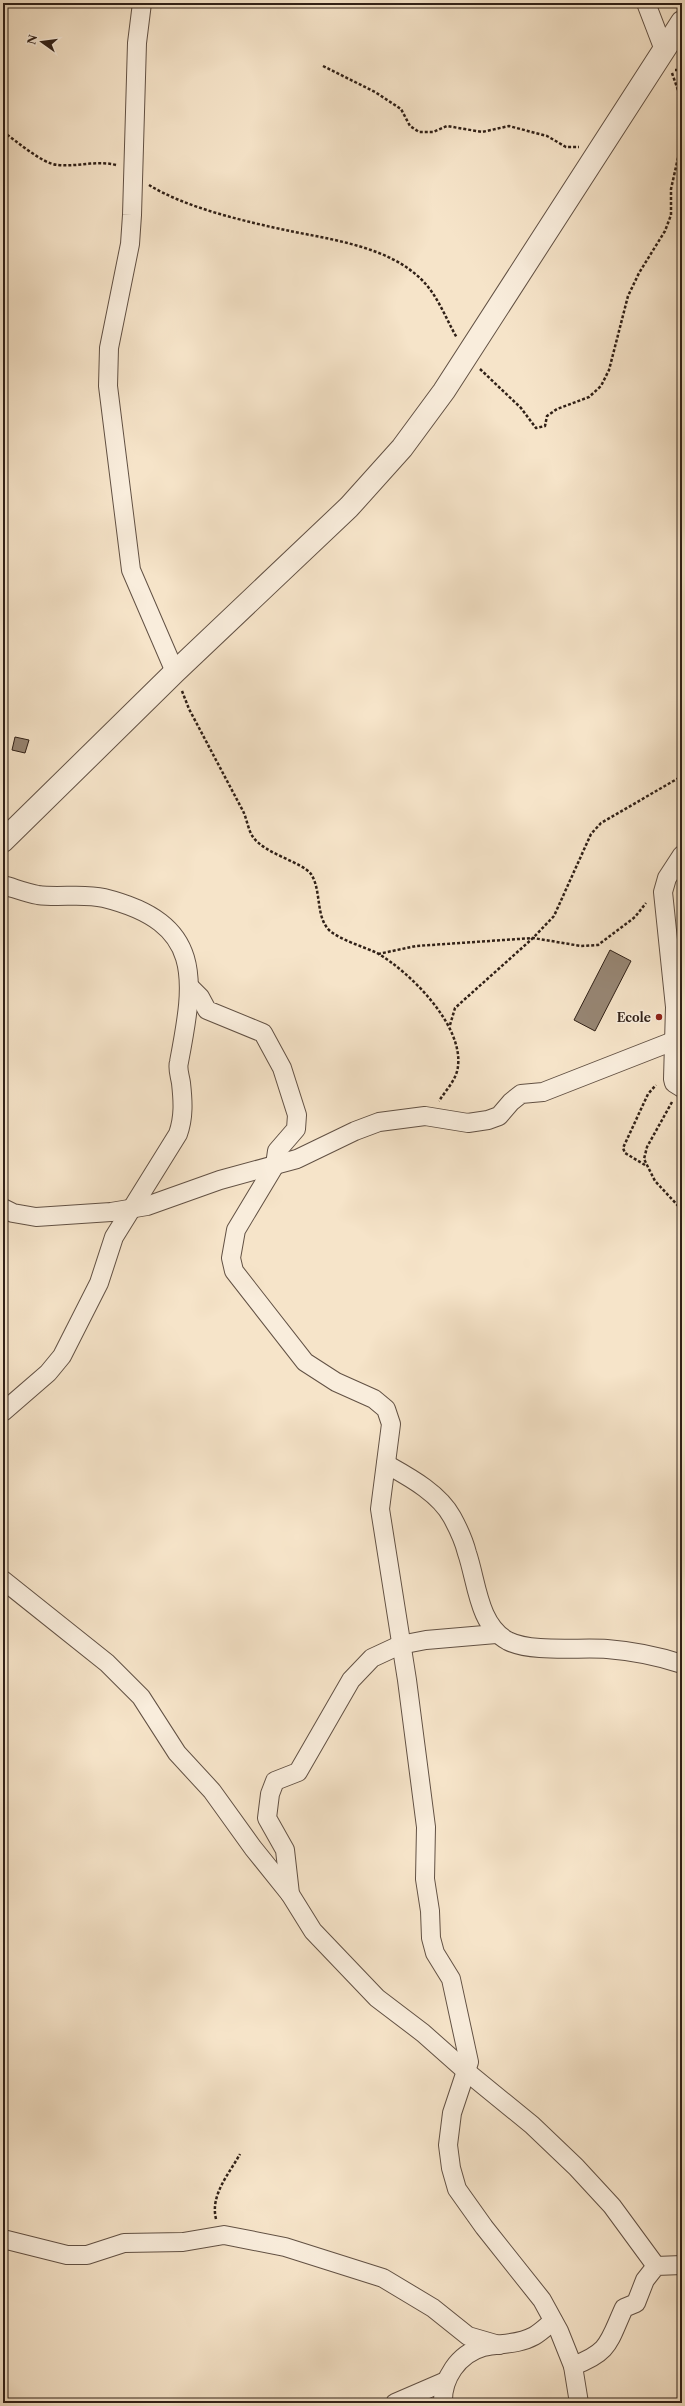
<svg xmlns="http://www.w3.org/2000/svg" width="685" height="2406" font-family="'Libre Caslon Text',serif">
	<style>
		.building { fill: #978674; stroke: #302017 }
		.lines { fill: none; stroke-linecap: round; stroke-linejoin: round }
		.minor-casing { stroke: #625144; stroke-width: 20 }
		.tertiary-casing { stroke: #625144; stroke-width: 24 }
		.path { stroke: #302017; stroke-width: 2.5; stroke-dasharray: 3 2; stroke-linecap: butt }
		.minor { stroke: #f9eddc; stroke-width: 18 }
		.tertiary { stroke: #f9eddc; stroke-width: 22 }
		.poi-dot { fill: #8f2418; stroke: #f9eddc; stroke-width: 1.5 }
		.labels { text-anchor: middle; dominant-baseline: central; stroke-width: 3; stroke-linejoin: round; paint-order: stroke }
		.poi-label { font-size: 12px; font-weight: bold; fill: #302017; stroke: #f9eddc; text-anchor: end }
	</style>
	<rect width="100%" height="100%" fill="#f6e4c9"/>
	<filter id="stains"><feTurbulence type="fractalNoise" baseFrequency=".005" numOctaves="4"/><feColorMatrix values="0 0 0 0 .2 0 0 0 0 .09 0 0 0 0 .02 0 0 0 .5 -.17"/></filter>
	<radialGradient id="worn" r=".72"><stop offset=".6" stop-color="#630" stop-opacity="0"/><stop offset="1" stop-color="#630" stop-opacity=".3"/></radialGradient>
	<g class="building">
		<path d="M15,737L29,740L25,753L12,750Z"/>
		<path d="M610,950L631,961L595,1031L574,1020Z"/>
	</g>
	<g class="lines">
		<defs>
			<g id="minor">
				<path d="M142,3L137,43L132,215L130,244L109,348L108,386L131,570L175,672"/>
				<path d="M646,3L664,50"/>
				<path d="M682,855L667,878L663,892L675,1007L673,1079L674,1083L682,1088"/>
				<path d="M3,885C14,888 26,893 38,895C59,898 83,893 104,898C204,923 195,978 179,1062C177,1069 180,1076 181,1083C183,1101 184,1117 178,1134L114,1237L99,1283L62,1356L48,1373L3,1412"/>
				<path d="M190,987L200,997L207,1010L263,1033L282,1068L297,1115L296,1129L277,1151L275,1165L236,1230L231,1258L234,1271L305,1362L336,1382L374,1399L386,1409L391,1424L380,1509L407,1680L426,1827L425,1879L430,1911L431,1938L435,1953L451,1979L469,2062L452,2113L448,2145L451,2168L457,2189L484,2227L542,2300L559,2331L573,2366L579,2403"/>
				<path d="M3,1208L13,1213L36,1217L111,1212L147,1206L220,1180L297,1159L355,1131L379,1122L425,1116L468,1123L488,1120L499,1116L511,1102L521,1094L543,1092L676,1040"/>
				<path d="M386,1464C409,1477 439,1493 452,1517C458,1528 464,1541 467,1553C477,1582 478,1625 508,1641C532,1653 580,1647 607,1649C632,1651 658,1656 682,1664"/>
				<path d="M3,1580L107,1663L141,1697L177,1753L212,1791L253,1848L290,1894"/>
				<path d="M496,1634L426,1640L400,1645L372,1658L351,1680L298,1772L275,1781L270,1794L267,1818L285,1850L290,1894L313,1931L377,1998L423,2033L467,2072L532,2125L576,2167L612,2206L656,2266"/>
				<path d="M3,2239L67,2255H87L124,2243L183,2242L224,2235L285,2247L383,2278L433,2308L468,2336L499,2345"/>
				<path d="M573,2366C610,2352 608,2343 624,2308L636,2303L645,2280L656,2266L682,2265"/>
				<path d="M395,2403L446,2381"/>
				<path d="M443,2403C442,2379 458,2354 483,2347C499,2343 518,2345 534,2336C541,2332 547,2326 553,2321"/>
			</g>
			<path id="tertiary" d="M3,841L175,672L349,507L402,448L444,391L682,22"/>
		</defs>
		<use href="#minor" class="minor-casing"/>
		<use href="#tertiary" class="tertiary-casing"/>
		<g class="path">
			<path d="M323,66L375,92L401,109L410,126L419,132H433L447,126L482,132L509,126L547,136L566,147H579"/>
			<path d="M675,70H682"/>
			<path d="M672,73L680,96"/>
			<path d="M3,132C17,141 42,164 58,165C78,167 96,160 116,165"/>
			<path d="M149,185C186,208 247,222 290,231C334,240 389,247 422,280C438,296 446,319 457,338"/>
			<path d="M480,369L521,408L536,428L545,426L547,416L557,409L589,397L601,386L609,370L628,296L639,273L665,231L671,215V189L680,149L682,92"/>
			<path d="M182,691L189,709C207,743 225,777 243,811C247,819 248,830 253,837C265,854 302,862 311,874C322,891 315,917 330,931C343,941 362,946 377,953C410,972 463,1025 458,1066C457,1079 446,1090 439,1101"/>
			<path d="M378,954L416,946L533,938L581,946L598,945L635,917L646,903"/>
			<path d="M450,1025L455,1008L533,938L554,916L591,834L601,823L682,776"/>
			<path d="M672,1102L647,1147L644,1159L655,1181L682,1210"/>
			<path d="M645,1165L625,1153L623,1148L648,1094L656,1085"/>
			<path d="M216,2219C210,2195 229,2174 240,2154"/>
		</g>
		<use href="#minor" class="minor"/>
		<use href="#tertiary" class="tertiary"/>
	</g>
	<circle class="poi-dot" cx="659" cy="1017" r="4"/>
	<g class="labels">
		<g class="poi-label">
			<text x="651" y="1017">Ecole</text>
		</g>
	</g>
	<rect width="685" height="2406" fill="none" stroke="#f6e4c9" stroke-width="16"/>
	<rect x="4" y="4" width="677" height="2398" fill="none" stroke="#302017" stroke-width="2"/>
	<rect x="8" y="8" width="669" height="2390" fill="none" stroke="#302017"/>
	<g transform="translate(42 42) rotate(284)" stroke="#f9eddc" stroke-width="3" paint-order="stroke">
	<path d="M0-3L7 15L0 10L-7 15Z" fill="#302017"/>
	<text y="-6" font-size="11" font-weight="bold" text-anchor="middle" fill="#302017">N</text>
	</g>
	<rect width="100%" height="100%" filter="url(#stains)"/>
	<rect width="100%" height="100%" fill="url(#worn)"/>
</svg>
